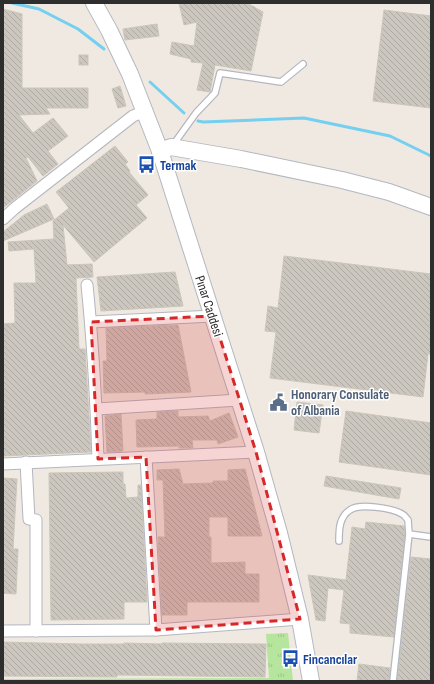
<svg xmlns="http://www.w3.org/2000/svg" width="434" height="684" font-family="'Sofia Sans Condensed',sans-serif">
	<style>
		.park { fill: url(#park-tufts) }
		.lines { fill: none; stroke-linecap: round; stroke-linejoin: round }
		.stream { stroke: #75cff0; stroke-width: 3 }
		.building { fill: url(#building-back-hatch); stroke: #cbc5ba }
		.lane-casing { stroke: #b4b7c1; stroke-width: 8 }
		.street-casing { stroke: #b4b7c1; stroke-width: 13 }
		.secondary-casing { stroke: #b4b7c1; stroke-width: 18 }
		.lane { stroke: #fff; stroke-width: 5.5 }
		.street { stroke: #fff; stroke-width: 11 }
		.secondary { stroke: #fff; stroke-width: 16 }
		.marked { fill: #d62828; fill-opacity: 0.2; stroke: #d62828; stroke-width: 3; stroke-dasharray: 8 5; stroke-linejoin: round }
		.labels { text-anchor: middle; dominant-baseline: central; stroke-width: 3; stroke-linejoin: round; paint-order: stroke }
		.transit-label { font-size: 14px; font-weight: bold; fill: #164399; stroke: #fff; text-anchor: start }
		.street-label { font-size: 14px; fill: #2e2e2e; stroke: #fff }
		.service-label { font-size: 14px; font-weight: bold; fill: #4e5e75; stroke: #fff; text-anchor: start }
	</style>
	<defs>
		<pattern id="park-tufts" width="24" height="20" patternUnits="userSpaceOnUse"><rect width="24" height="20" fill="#b6e59e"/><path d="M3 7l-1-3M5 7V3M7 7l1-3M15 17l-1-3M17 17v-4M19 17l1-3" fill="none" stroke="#9dc588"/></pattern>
		<pattern id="building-back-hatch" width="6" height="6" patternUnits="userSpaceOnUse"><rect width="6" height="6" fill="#cbc7bf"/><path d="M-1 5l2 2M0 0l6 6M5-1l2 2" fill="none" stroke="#afaba4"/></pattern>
	</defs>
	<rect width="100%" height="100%" fill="#efe9e1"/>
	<path class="park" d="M288,633L293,681H3V679L269,678L266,634Z"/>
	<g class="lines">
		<g class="stream">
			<path d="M12,3L39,9L78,29L104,49"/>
			<path d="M150,82L184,113"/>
			<path d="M198,121L203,122L304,118L390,136L431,156"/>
		</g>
	</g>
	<g class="building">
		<path d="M179,3H247L263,12L251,71L215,65L210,92L197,90L203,63L191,62V59L170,54L172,42L194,46L197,22L184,25Z"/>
		<path d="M3,9L22,14V88H88V108H46L50,114L19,115L33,133L53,118L68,136L48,151L58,164L43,176L28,157L26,158L37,181L3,208Z"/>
		<path d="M384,10L431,16V108L373,101Z"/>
		<path d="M157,24L159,36L125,40L123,29Z"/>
		<rect x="79" y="55" width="9" height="10"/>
		<path d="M120,86L126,106L118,108L112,89Z"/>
		<path d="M115,146L128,162L125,164L130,171L129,172L148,195L136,205L147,218L94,262L63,225L67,265L92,264L93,277L76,278L79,349H85L91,452L3,456V324L15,323L14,283H36L34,249L9,251L8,242L54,239L53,221L69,208L56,192Z"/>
		<path d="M47,204L54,219L3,241V232L24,215Z"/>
		<path d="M284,256L431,274L430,328H431V354H428L423,397L270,378L276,332L265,331L268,306L278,308Z"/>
		<path d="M175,272L183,306L101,311L97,277Z"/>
		<path d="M178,325L191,392L145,394V392L104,393L103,361H107L106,328Z"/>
		<path d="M297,402L323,405L319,433L294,430Z"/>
		<path d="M178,411V417L208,416L210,421L229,413L238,437L218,444L217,440H192L193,448H179V446L137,447L136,420L157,419V412Z"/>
		<path d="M346,411L431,423V475L339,462Z"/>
		<path d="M121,414L123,451L107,452L105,416Z"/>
		<path d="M179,469L183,484L213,483V481H228V470L245,469L262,536H228V517H209V537H211V563L245,562V574H259V602H187V615H162L158,537H165L163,480H157V470Z"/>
		<path d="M123,472V484H125L126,498L138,497V485H141L147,602H124V619L51,620L49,473Z"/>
		<path d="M326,476L401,488L399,499L324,486Z"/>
		<path d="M3,478L17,479L13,549H18L16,594L3,593Z"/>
		<path d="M366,522L404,526L405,534L394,637L350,633V624L340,623L344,590L328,588L325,621L316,620L308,575L346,580L352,527L365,529Z"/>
		<path d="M411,557L431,559V681H397Z"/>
		<path d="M3,642L81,644H124V643L162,644V643L266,644L265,677L117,675V677L3,676Z"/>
		<path d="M359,664L390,668L389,681H357Z"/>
	</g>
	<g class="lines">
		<defs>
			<g id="lane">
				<path d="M173,145L196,113L215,93L220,73L281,82L303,64"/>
				<path d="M409,534L431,537"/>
				<path d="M339,541C339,530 339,517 350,510C359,503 392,508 402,514C405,515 406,518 408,520L409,534L393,681"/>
			</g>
			<g id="street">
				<path d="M3,219L15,208L133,116L145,111"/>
				<path d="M87,285C93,343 96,401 98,459"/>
				<path d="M91,322L213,316"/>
				<path d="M97,409L239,400"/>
				<path d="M146,457L156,630"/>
				<path d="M26,462L29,519L36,520V631"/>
				<path d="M3,464L256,452"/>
				<path d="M3,631L156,630L300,619"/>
			</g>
			<g id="secondary">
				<path d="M94,3L109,30L130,74L160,151L256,452L279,533L300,619L311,681"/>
				<path d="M160,151L171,147L241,159L342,180L389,192L431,207"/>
			</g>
		</defs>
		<use href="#lane" class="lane-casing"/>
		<use href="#street" class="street-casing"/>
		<use href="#secondary" class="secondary-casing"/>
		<use href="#lane" class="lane"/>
		<use href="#street" class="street"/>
		<use href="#secondary" class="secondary"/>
	</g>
	<path class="marked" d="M213,316L256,452L300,619L156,630L146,457L98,459L91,322Z"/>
	<defs>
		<symbol id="bus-bare" viewBox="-9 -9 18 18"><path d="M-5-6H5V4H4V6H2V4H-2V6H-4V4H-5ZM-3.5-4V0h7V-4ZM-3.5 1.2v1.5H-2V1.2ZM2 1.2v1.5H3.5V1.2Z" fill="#1a4fb4" stroke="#fff" stroke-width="2.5" paint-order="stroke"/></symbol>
		<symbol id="civic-bare" viewBox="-9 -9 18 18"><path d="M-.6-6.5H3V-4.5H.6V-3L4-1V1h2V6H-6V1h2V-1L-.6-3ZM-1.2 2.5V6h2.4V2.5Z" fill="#5c6f8a" stroke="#fff" stroke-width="2.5" paint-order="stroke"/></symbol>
	</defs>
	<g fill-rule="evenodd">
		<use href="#bus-bare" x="134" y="152" width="25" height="25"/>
		<use href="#civic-bare" x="266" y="390" width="25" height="25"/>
		<use href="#bus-bare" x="278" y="646" width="25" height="25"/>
	</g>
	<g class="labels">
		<g class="transit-label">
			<text x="160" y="165">Termak</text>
			<text x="303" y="659">Fincancılar</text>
		</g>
		<g class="street-label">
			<text transform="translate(209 306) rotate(72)">Pınar Caddesi</text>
		</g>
		<g class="service-label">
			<text x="291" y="394">Honorary Consulate<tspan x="291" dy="16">of Albania</tspan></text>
		</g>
	</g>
	<rect width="434" height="684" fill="none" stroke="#2e2e2e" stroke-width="8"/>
</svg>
